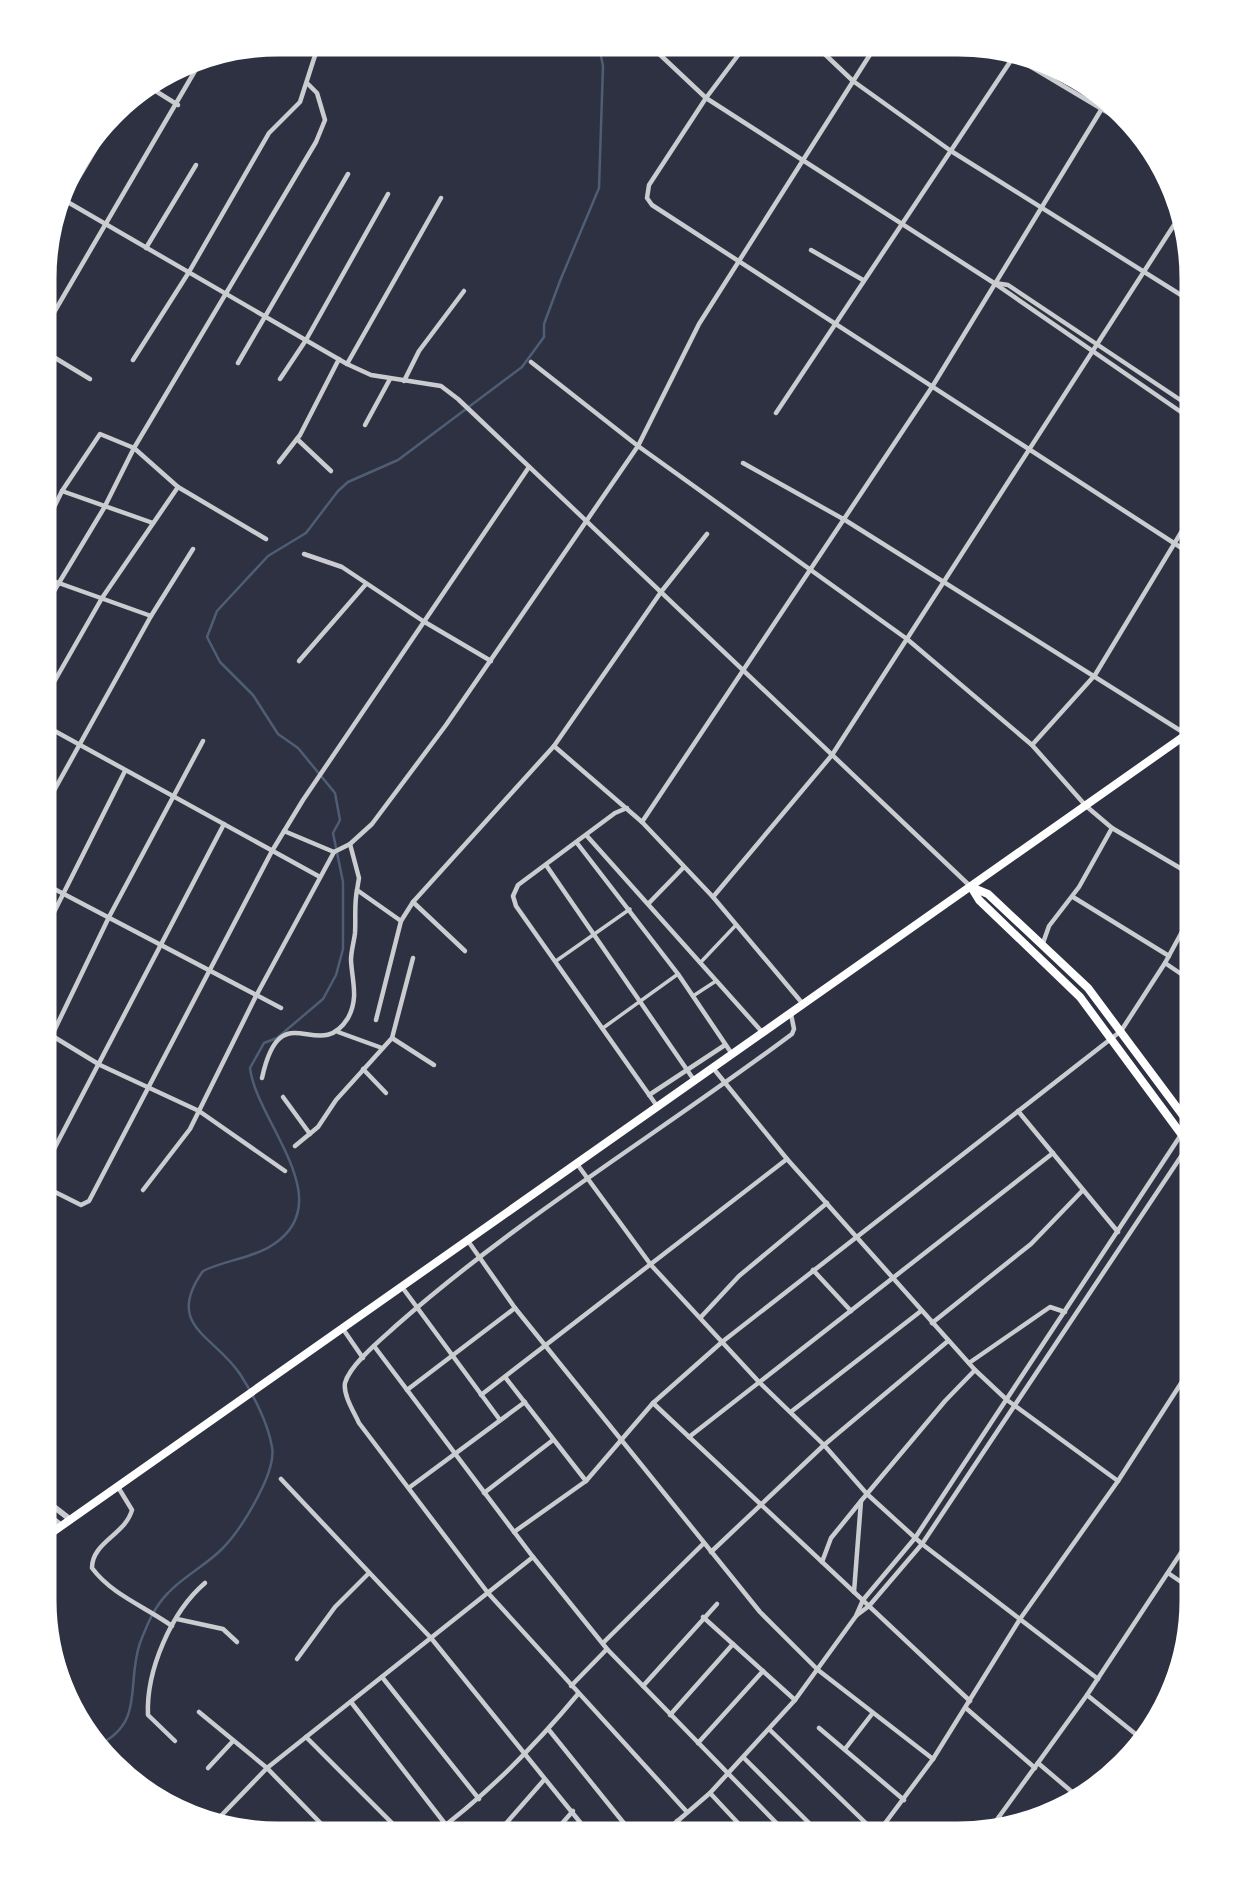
<svg xmlns="http://www.w3.org/2000/svg" width="1237" height="1878" font-family="Barlow,sans-serif">
	<style>
		.lines { fill: none; stroke-linecap: round; stroke-linejoin: round }
		.stream { stroke: #4f5d75; stroke-width: 2.5 }
		.pedestrian { stroke: #caccd0; stroke-width: 3.5 }
		.minor { stroke: #caccd0; stroke-width: 4.5 }
		.tertiary { stroke: #caccd0; stroke-width: 6 }
		.trunk { stroke: #fff; stroke-width: 8 }
		.rim { fill: none; stroke: #fff; stroke-width: 9 }
	</style>
	<rect width="100%" height="100%" fill="#2d3142"/>
	<g class="lines">
		<path class="stream" d="M100,1744C145,1722 126,1683 140,1643C147,1625 154,1607 168,1593C184,1576 205,1566 222,1549C240,1531 277,1473 272,1447C268,1423 253,1394 240,1374C214,1335 164,1326 203,1271C225,1260 254,1258 274,1244C340,1200 256,1121 250,1068L264,1043L277,1038L323,999L336,975L343,949V882L333,833L340,820L335,793L298,748L278,734L253,695L220,662L207,637L217,611L268,556L306,533L338,491L348,482L398,460L522,367L544,337V324L560,281L599,188L603,66L598,41"/>
		<g class="pedestrian">
			<path d="M556,961L630,909"/>
			<path d="M700,963L736,925"/>
			<path d="M693,996L716,981"/>
			<path d="M603,1028L678,974"/>
		</g>
		<g class="minor">
			<path d="M355,40L371,50L382,41"/>
			<path d="M657,41L655,50L706,98L994,283L1197,423"/>
			<path d="M748,42L706,98L649,185L647,198L652,205L1197,558"/>
			<path d="M812,42L853,81L951,151L1197,305"/>
			<path d="M991,43L1132,127"/>
			<path d="M146,85L178,105"/>
			<path d="M59,197L347,364L371,375L441,386L458,399L970,886"/>
			<path d="M48,229L127,96"/>
			<path d="M146,248L196,165"/>
			<path d="M811,250L863,280"/>
			<path d="M995,283L1008,285L1197,411"/>
			<path d="M42,333L206,52"/>
			<path d="M42,350L90,379"/>
			<path d="M133,360L189,272L269,133L300,102L320,40"/>
			<path d="M531,362L638,446L907,639L1032,745L1086,806L1112,828L1197,878"/>
			<path d="M238,363L348,174"/>
			<path d="M347,364L441,198"/>
			<path d="M280,379L306,340L388,194"/>
			<path d="M404,381L419,351L464,291"/>
			<path d="M776,413L1016,53"/>
			<path d="M365,425L390,379"/>
			<path d="M297,439L331,471"/>
			<path d="M279,462L300,435L339,359"/>
			<path d="M743,463L845,520L1197,741"/>
			<path d="M62,491L153,523"/>
			<path d="M42,532L62,491L100,434L134,448L178,487L266,539"/>
			<path d="M304,554L342,567L423,621L491,661"/>
			<path d="M42,577L151,616"/>
			<path d="M42,611L104,508L134,448L316,142L325,120L317,93L307,83"/>
			<path d="M299,661L366,584"/>
			<path d="M42,703L102,598L178,487"/>
			<path d="M42,724L320,877"/>
			<path d="M1032,745L1095,675L1197,506"/>
			<path d="M554,746L642,822L713,897L803,1004"/>
			<path d="M627,808L615,813L518,885L513,896L516,906L657,1106"/>
			<path d="M41,814L151,616L193,549"/>
			<path d="M642,822L932,387L1109,97"/>
			<path d="M284,831L334,852"/>
			<path d="M587,836L763,1033"/>
			<path d="M577,843L678,974L732,1054"/>
			<path d="M350,844L359,878L357,890L401,921"/>
			<path d="M334,852L350,844L372,824L446,725L638,446L699,324L878,42"/>
			<path d="M546,865L694,1080"/>
			<path d="M41,882L281,1008"/>
			<path d="M713,897L832,755L1183,211"/>
			<path d="M1073,897L1169,956"/>
			<path d="M413,902L465,951"/>
			<path d="M649,903L683,868"/>
			<path d="M41,938L125,771"/>
			<path d="M1043,943L1049,926L1079,887L1112,828"/>
			<path d="M1165,963L1196,984"/>
			<path d="M376,1020L401,921L413,902L554,746L661,592L707,534"/>
			<path d="M41,1029L100,1065L199,1111L285,1171"/>
			<path d="M338,1032L382,1048"/>
			<path d="M392,1038L434,1065"/>
			<path d="M41,1058L109,917L203,741"/>
			<path d="M713,1068L787,1159L975,1370L1007,1400L1118,1481"/>
			<path d="M363,1069L386,1093"/>
			<path d="M262,1078C281,991 318,1066 348,1018C359,998 352,981 351,960C351,951 354,942 355,933C356,918 354,905 357,890"/>
			<path d="M649,1095L725,1045"/>
			<path d="M283,1097L310,1134"/>
			<path d="M1018,1111L1118,1232"/>
			<path d="M295,1146L318,1127L336,1100L392,1038L413,958"/>
			<path d="M577,1164L651,1265L759,1382L824,1445L867,1494L922,1544L1098,1679"/>
			<path d="M41,1174L224,824"/>
			<path d="M41,1185L81,1205L89,1201L272,851L303,800L529,467"/>
			<path d="M143,1190L190,1129L256,996L334,852"/>
			<path d="M468,1241L515,1308L760,1612L818,1670L933,1759"/>
			<path d="M813,1270L851,1311"/>
			<path d="M402,1287L500,1420"/>
			<path d="M701,1317L739,1276L827,1203"/>
			<path d="M932,1323L1031,1244L1083,1190"/>
			<path d="M343,1329L363,1358"/>
			<path d="M374,1346L533,1557L607,1649L790,1837"/>
			<path d="M969,1363L1050,1307L1065,1312"/>
			<path d="M505,1377L586,1481"/>
			<path d="M407,1390L515,1308"/>
			<path d="M481,1395L787,1159"/>
			<path d="M653,1403L970,1701"/>
			<path d="M792,1411L921,1311"/>
			<path d="M689,1437L1053,1153"/>
			<path d="M281,1479L431,1638L592,1837"/>
			<path d="M118,1487L132,1510C125,1535 92,1542 92,1568C112,1595 146,1607 172,1626"/>
			<path d="M410,1487L525,1402"/>
			<path d="M484,1493L553,1440"/>
			<path d="M514,1532L586,1481L653,1403L722,1342L1121,1031L1165,963L1196,906"/>
			<path d="M711,1552L824,1445L948,1341"/>
			<path d="M822,1562L831,1538L861,1501"/>
			<path d="M1168,1573L1196,1592"/>
			<path d="M854,1592L861,1501L945,1401L975,1370"/>
			<path d="M857,1615L869,1606L922,1544L1196,1134"/>
			<path d="M703,1617L795,1700"/>
			<path d="M177,1619L223,1629L237,1642"/>
			<path d="M603,1643L704,1543"/>
			<path d="M297,1659L335,1607L368,1574"/>
			<path d="M382,1677L479,1799"/>
			<path d="M571,1686L607,1649"/>
			<path d="M643,1686L717,1604"/>
			<path d="M1087,1695L1148,1744"/>
			<path d="M351,1702L446,1825"/>
			<path d="M967,1709L1035,1768"/>
			<path d="M199,1712L267,1768L333,1836"/>
			<path d="M670,1715L733,1644"/>
			<path d="M819,1728L904,1800"/>
			<path d="M549,1730L635,1837"/>
			<path d="M770,1730L877,1834"/>
			<path d="M306,1737L405,1836"/>
			<path d="M175,1741L148,1715C146,1671 171,1612 205,1583"/>
			<path d="M698,1743L763,1671"/>
			<path d="M845,1749L872,1714"/>
			<path d="M744,1758L812,1826"/>
			<path d="M1038,1763L1078,1797"/>
			<path d="M208,1768L233,1741"/>
			<path d="M710,1793L751,1837"/>
			<path d="M687,1812L488,1593L359,1423C354,1412 343,1395 345,1383C350,1364 384,1337 398,1324C521,1216 661,1132 792,1034L794,1029L791,1014"/>
			<path d="M999,1817L1011,1827"/>
			<path d="M677,1821L692,1837"/>
			<path d="M215,1822L267,1768L533,1557"/>
			<path d="M988,1832L1087,1695L1196,1530"/>
			<path d="M431,1836C487,1795 534,1747 578,1694"/>
			<path d="M495,1836L544,1780"/>
			<path d="M550,1837L573,1811"/>
			<path d="M659,1837L710,1793L795,1700L856,1616L863,1600L915,1538L1196,1112"/>
			<path d="M874,1838L933,1759L1020,1619L1118,1481L1196,1360"/>
		</g>
		<g class="tertiary">
			<path d="M40,1496L71,1520"/>
			<path d="M40,1509L62,1526"/>
		</g>
		<g class="trunk">
			<path d="M971,887L979,900L1080,997L1196,1154"/>
			<path d="M971,887L988,894L1088,988L1196,1133"/>
			<path d="M40,1541L1197,727"/>
		</g>
	</g>
	<path d="M0 0H1237V1878H0ZM278 52H958A226 226 0 0 1 1184 278V1600A226 226 0 0 1 958 1826H278A226 226 0 0 1 52 1600V278A226 226 0 0 1 278 52Z" fill="#fff" fill-rule="evenodd"/>
	<path class="rim" d="M278 52H958A226 226 0 0 1 1184 278V1600A226 226 0 0 1 958 1826H278A226 226 0 0 1 52 1600V278A226 226 0 0 1 278 52Z"/>
</svg>
